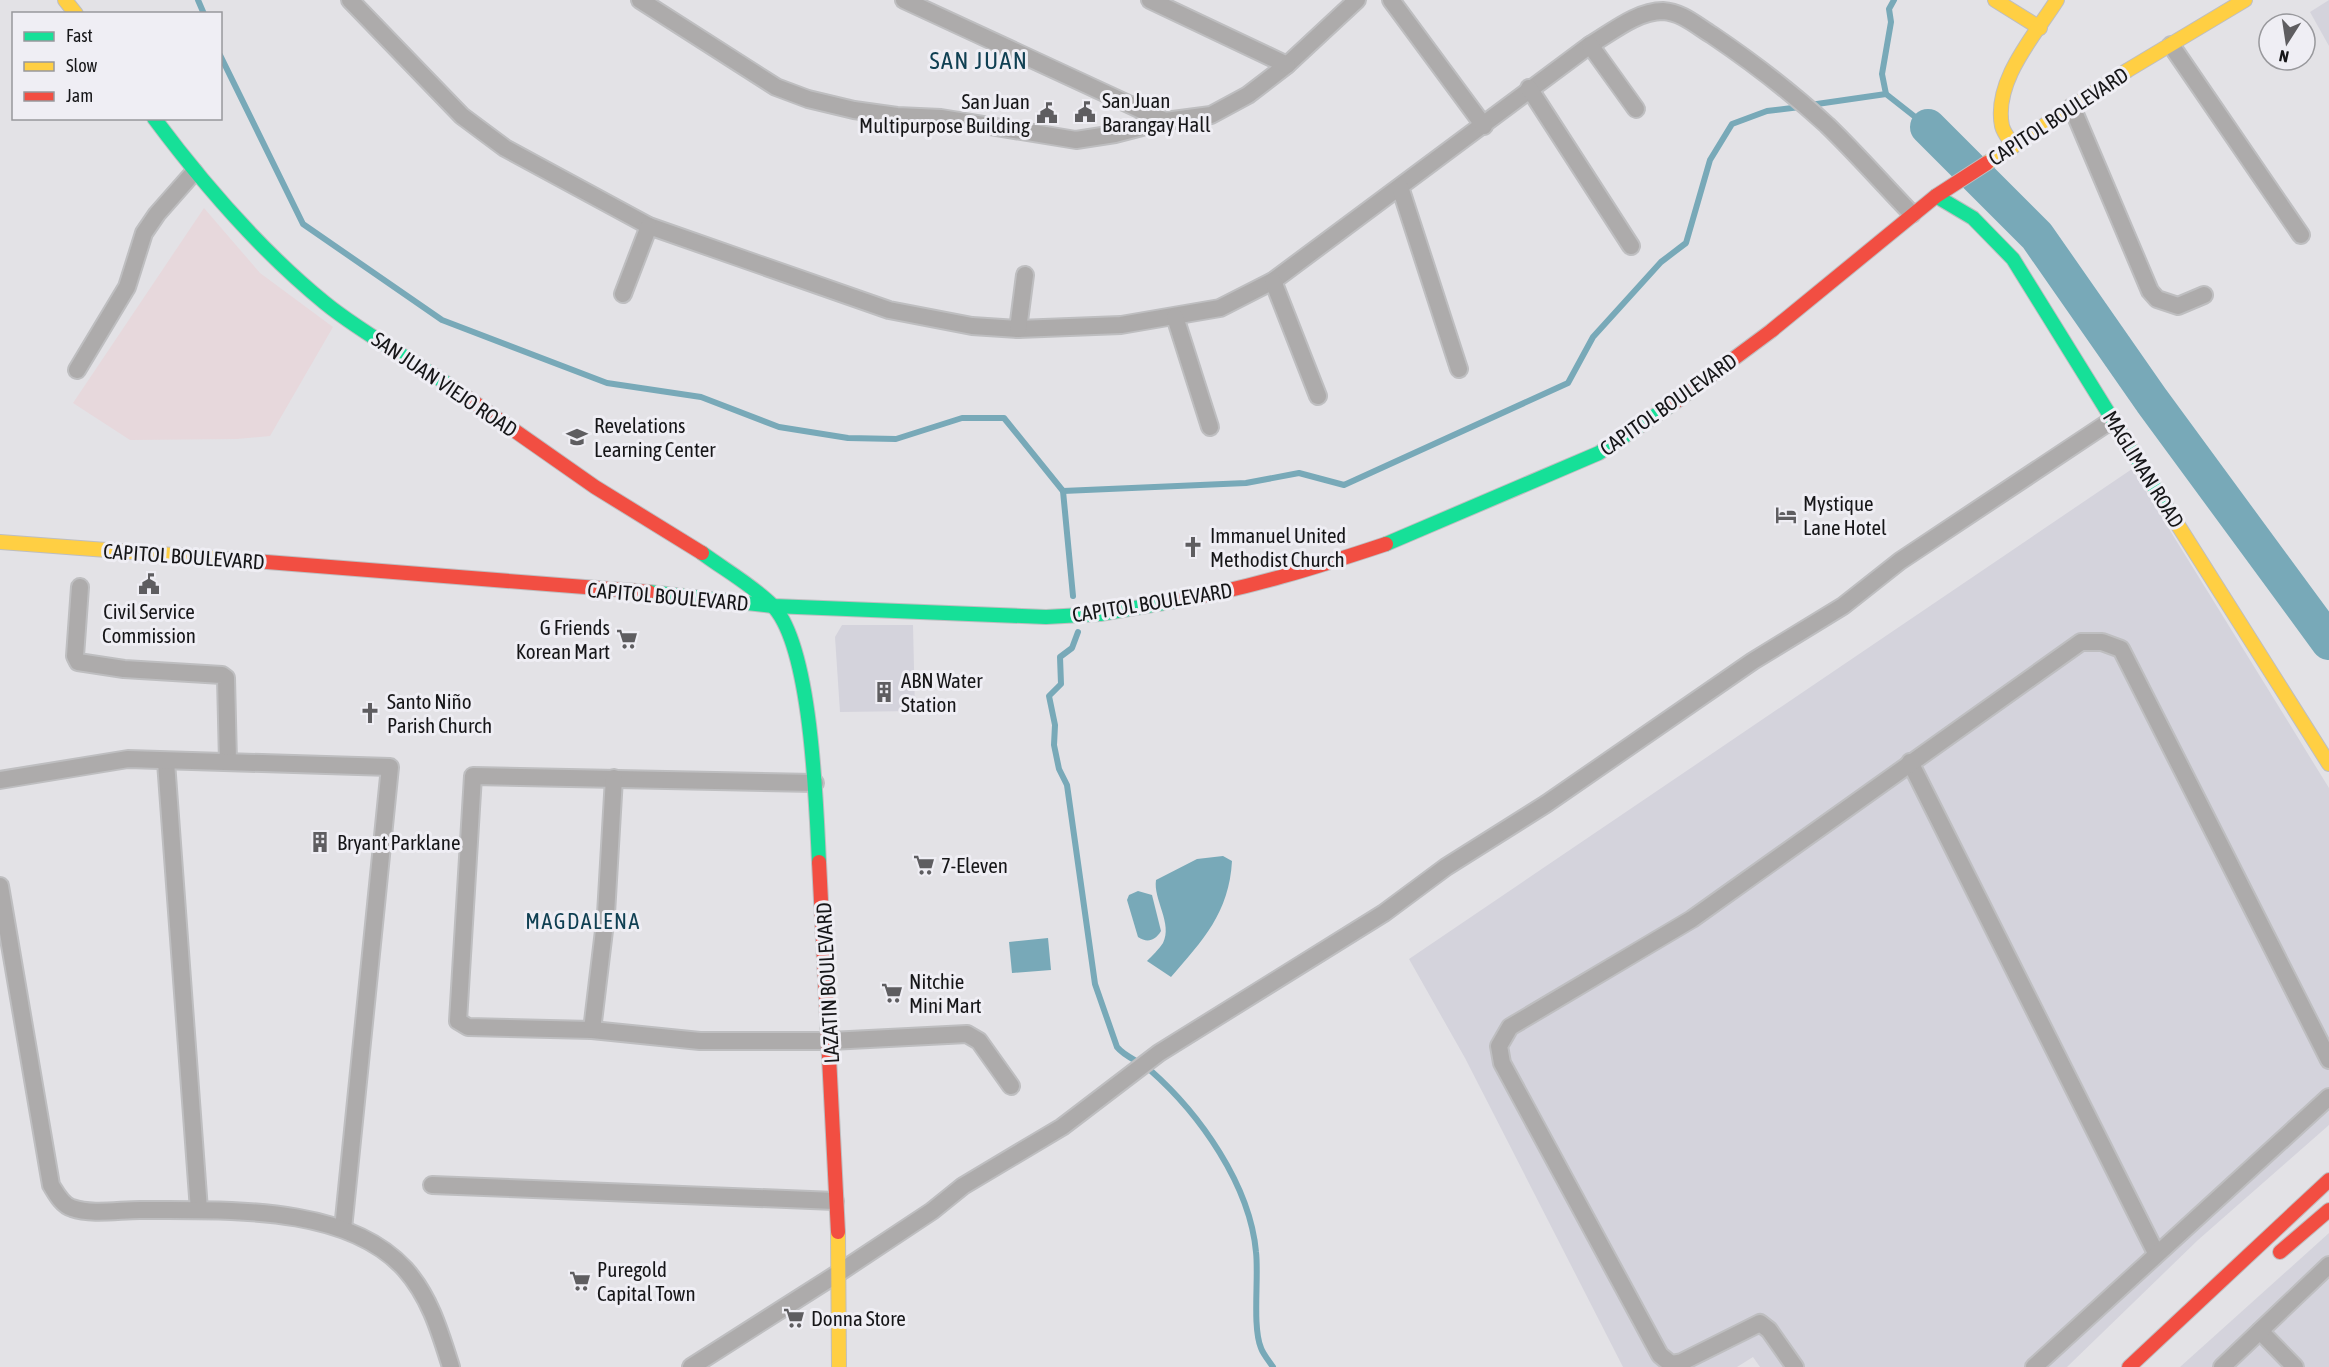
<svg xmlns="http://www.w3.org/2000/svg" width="2329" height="1367" font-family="'Asap Condensed',sans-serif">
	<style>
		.built { fill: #d4d3dc }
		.education { fill: #e7d8dc }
		.water { fill: #78a9b8 }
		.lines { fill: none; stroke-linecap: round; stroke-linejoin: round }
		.stream { stroke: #78a9b8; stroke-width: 6 }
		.river { stroke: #78a9b8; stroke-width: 36 }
		.street-casing { stroke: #bebec0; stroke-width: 20 }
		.fast-casing { stroke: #bebec0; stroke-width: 16 }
		.slow-casing { stroke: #bebec0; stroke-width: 16 }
		.jam-casing { stroke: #bebec0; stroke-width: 16 }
		.street { stroke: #adabab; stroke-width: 16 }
		.fast { stroke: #16e098; stroke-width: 14 }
		.slow { stroke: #ffcf43; stroke-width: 14 }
		.jam { stroke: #f24e42; stroke-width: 14 }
		.labels { text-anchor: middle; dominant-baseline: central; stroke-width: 6; stroke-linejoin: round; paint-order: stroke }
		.poi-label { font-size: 21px; fill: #161618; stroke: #efeef4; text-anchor: start }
		.street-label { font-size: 21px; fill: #161618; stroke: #efeef4 }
		.neighbourhood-label { font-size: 22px; letter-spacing: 1.5px; fill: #104053; stroke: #efeef4 }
		.quarter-label { font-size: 24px; letter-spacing: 1.5px; fill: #104053; stroke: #efeef4 }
	</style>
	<rect width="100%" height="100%" fill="#e3e2e6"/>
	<g class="built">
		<path d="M2329,0V46L2310,12Z"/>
		<path d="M2132,469L2329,788V1125L2198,1240L2067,1367H1760L1753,1357L1737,1367H1623L1465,1058L1409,959Z"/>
		<path d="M842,625H913L915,711L840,712L835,637Z"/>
		<path d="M2329,1233V1367H2180Z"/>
	</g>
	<path class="education" d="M204,208L260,273L333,327L270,436L237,439L130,440L73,403Z"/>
	<g class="water">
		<path d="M1223,856L1232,861C1229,913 1203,940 1171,977L1147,961C1152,956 1159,949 1163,943C1173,924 1153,899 1156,880L1197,859Z"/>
		<path d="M1138,891L1152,895L1161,931C1155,941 1147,943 1138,937L1127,900L1129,895Z"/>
		<path d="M1048,938L1051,970L1012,973L1009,942Z"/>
	</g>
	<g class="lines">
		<g class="stream">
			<path d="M198,0L204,14"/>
			<path d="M1894,0L1889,9L1891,22L1882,74L1886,94L1928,127"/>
			<path d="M220,55L303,224L442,320L607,383L701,397L779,427L848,438L896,439L962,418H1004L1063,491L1246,483L1299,473L1344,485L1568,383L1593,337L1661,262L1686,243L1710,160L1732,124L1767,111L1800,107"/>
			<path d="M1810,105L1886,94"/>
			<path d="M1063,491L1073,596"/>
			<path d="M1078,632L1072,648L1060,657L1061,684L1049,696L1055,725L1054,745L1059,769L1067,785L1095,984L1117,1047C1126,1058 1140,1061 1150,1070C1200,1114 1250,1185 1256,1252C1259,1277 1252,1326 1261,1348C1263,1354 1269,1361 1273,1367"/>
		</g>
		<path class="river" d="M1928,127L2037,236L2152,401L2329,642"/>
		<defs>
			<g id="street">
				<path d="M350,0L462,116L505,148L649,226L889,310L972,326L1018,329L1121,325L1220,308L1273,281L1590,45C1612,32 1637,11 1663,11C1682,12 1697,26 1712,35C1752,62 1791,92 1827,125C1856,153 1883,184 1912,214"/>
				<path d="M640,0L776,87L808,99L854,110L897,116L941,118L1076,140L1115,134L1165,121L1211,115L1248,95L1287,65L1357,0"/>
				<path d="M904,0L1165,121"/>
				<path d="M1150,0L1287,65"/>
				<path d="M1391,0L1484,126"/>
				<path d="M1590,45L1636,109"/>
				<path d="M2171,45L2301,235"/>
				<path d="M1529,88L1631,246"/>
				<path d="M2072,107L2150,291L2157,299L2178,306L2204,295"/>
				<path d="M1400,187L1459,369"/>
				<path d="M1273,281L1318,396"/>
				<path d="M623,294L649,226"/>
				<path d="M1175,317L1210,427"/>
				<path d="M1018,329L1025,275"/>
				<path d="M77,370L127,287L144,233L157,214L194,172"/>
				<path d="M80,587L75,656L78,662L124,669L222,675L226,678L228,762"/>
				<path d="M166,762L199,1210"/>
				<path d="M1910,762L2156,1253"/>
				<path d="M0,780L128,759L390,767L343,1229"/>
				<path d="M815,783L473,776L458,1021L468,1027L592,1030L700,1041H830L967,1034L979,1041L1011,1086"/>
				<path d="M0,886L51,1185C56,1193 62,1205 72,1208C92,1215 119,1210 140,1210C222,1211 345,1203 405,1269C430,1297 440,1332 451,1367"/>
				<path d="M592,1030L606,914L614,778"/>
				<path d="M432,1185L835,1201"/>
				<path d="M2260,1331L2295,1367"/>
				<path d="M691,1367L840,1272L932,1211L963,1186L1062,1127L1159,1053L1384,913L1446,867L1546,804L1753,661L1843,606L1900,561L2112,420"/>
				<path d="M1795,1367L1769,1330L1760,1323L1682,1362L1671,1364L1660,1355L1502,1063L1499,1046L1510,1027L1692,919L2081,642H2102L2121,649L2329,1060"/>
				<path d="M2034,1367L2329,1097"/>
				<path d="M2222,1367L2329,1265"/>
			</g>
			<g id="fast">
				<path d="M154,118C204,185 260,250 325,303C363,334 414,361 455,389"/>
				<path d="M1936,196L1973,218L2013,259L2176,522"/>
				<path d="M1386,544L1599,453L1674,403"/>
				<path d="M702,553C725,570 752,585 772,605C812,645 816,805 819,862"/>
				<path d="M649,592L773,606L1046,617L1100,614L1175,601"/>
			</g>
			<g id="slow">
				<path d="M65,0L76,14"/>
				<path d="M1995,0L2040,28"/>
				<path d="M2014,146C2010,140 2004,134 2002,126C1993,81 2035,35 2057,0"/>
				<path d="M1987,163L2128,70L2245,0"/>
				<path d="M2176,522L2329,764"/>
				<path d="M0,542L253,561"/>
				<path d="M838,1232L839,1367"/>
			</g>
			<g id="jam">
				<path d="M455,389L595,487L702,553"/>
				<path d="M1674,403L1771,331L1936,196L1987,163"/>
				<path d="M253,561L649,592"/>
				<path d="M1175,601C1247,589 1317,567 1386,544"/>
				<path d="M819,862L838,1232"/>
				<path d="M2280,1252L2329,1210"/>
				<path d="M2129,1367L2329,1180"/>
			</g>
		</defs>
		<use href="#street" class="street-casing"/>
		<use href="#fast" class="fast-casing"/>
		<use href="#slow" class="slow-casing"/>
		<use href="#jam" class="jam-casing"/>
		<use href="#street" class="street"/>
		<use href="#fast" class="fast"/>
		<use href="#slow" class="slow"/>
		<use href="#jam" class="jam"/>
	</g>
	<defs>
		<symbol id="civic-bare" viewBox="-9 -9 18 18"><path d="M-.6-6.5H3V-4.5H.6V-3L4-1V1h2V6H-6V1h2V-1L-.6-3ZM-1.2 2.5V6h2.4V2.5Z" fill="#5e5d60" stroke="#efeef4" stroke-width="2.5" paint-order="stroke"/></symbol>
		<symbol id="school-bare" viewBox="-9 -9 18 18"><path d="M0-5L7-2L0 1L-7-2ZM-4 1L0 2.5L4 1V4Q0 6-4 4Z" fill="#5e5d60" stroke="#efeef4" stroke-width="2.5" paint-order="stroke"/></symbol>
		<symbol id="hotel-bare" viewBox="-9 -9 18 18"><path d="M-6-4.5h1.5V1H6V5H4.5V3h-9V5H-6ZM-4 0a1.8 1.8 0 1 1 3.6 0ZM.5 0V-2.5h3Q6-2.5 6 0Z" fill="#5e5d60" stroke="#efeef4" stroke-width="2.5" paint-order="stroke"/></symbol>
		<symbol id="church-bare" viewBox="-9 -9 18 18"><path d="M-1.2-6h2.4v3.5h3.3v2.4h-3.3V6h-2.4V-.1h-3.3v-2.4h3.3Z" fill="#5e5d60" stroke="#efeef4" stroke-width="2.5" paint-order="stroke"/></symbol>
		<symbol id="supermarket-bare" viewBox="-9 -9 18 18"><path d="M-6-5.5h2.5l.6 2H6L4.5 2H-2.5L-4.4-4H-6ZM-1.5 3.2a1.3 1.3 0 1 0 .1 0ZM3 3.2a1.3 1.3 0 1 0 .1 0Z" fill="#5e5d60" stroke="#efeef4" stroke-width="2.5" paint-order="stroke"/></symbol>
		<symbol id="building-bare" viewBox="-9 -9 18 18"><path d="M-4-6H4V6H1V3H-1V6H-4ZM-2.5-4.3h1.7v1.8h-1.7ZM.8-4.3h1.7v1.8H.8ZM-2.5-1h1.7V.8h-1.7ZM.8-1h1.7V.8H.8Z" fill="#5e5d60" stroke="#efeef4" stroke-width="2.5" paint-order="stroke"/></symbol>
	</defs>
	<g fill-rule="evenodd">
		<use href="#civic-bare" x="1070" y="97" width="30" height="30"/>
		<use href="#civic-bare" x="1032" y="98" width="30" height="30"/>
		<use href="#school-bare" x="562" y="422" width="30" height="30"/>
		<use href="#hotel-bare" x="1771" y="500" width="30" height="30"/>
		<use href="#church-bare" x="1178" y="532" width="30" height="30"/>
		<use href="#civic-bare" x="134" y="569" width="30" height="30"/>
		<use href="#supermarket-bare" x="612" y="624" width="30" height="30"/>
		<use href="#building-bare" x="869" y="677" width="30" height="30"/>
		<use href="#church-bare" x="355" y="698" width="30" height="30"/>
		<use href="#building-bare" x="305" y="827" width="30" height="30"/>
		<use href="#supermarket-bare" x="909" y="850" width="30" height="30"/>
		<use href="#supermarket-bare" x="877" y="978" width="30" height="30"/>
		<use href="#supermarket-bare" x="565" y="1266" width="30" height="30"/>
		<use href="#supermarket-bare" x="779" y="1303" width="30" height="30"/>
	</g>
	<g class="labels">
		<g class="poi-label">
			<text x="1102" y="100">San Juan<tspan x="1102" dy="24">Barangay Hall</tspan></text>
			<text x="1030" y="101" text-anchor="end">San Juan<tspan x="1030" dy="24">Multipurpose Building</tspan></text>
			<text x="594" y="425">Revelations<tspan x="594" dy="24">Learning Center</tspan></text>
			<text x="1803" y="503">Mystique<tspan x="1803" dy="24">Lane Hotel</tspan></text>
			<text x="1210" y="535">Immanuel United<tspan x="1210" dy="24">Methodist Church</tspan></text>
			<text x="149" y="611" text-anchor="middle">Civil Service<tspan x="149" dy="24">Commission</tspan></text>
			<text x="610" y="627" text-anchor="end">G Friends<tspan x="610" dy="24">Korean Mart</tspan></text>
			<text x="901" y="680">ABN Water<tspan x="901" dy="24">Station</tspan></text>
			<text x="387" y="701">Santo Niño<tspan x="387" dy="24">Parish Church</tspan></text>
			<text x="337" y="842">Bryant Parklane</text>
			<text x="941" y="865">7-Eleven</text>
			<text x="909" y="981">Nitchie<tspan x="909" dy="24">Mini Mart</tspan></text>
			<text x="597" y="1269">Puregold<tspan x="597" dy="24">Capital Town</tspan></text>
			<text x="811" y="1318">Donna Store</text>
		</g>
		<g class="street-label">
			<text transform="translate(2058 116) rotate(-33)">CAPITOL BOULEVARD</text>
			<text transform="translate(445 384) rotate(34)">SAN JUAN VIEJO ROAD</text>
			<text transform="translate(1668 404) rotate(-35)">CAPITOL BOULEVARD</text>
			<text transform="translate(2144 469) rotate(58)">MAGLIMAN ROAD</text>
			<text transform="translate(184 556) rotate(4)">CAPITOL BOULEVARD</text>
			<text transform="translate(668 596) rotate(5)">CAPITOL BOULEVARD</text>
			<text transform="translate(1152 602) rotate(-9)">CAPITOL BOULEVARD</text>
			<text transform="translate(827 983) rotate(-93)">LAZATIN BOULEVARD</text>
		</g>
		<g class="neighbourhood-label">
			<text x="583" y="921">MAGDALENA</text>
		</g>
		<g class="quarter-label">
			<text x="979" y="60">SAN JUAN</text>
		</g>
	</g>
	<rect x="12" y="12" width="210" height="108" fill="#efeef4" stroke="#98989c" stroke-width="1.5"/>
	<rect x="24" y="32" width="30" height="9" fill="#16e098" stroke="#98989c" stroke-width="1.5"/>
	<text x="66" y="42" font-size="18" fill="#161618">Fast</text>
	<rect x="24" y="62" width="30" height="9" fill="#ffcf43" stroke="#98989c" stroke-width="1.5"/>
	<text x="66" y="72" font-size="18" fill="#161618">Slow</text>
	<rect x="24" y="92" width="30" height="9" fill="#f24e42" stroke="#98989c" stroke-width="1.5"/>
	<text x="66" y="102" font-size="18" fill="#161618">Jam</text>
	<g transform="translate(2287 42) rotate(192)"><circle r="28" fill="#efeef4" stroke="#98989c" stroke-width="1.5"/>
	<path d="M0-4.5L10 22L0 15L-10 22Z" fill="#5e5d60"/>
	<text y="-9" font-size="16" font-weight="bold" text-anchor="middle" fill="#161618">N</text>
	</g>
</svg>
